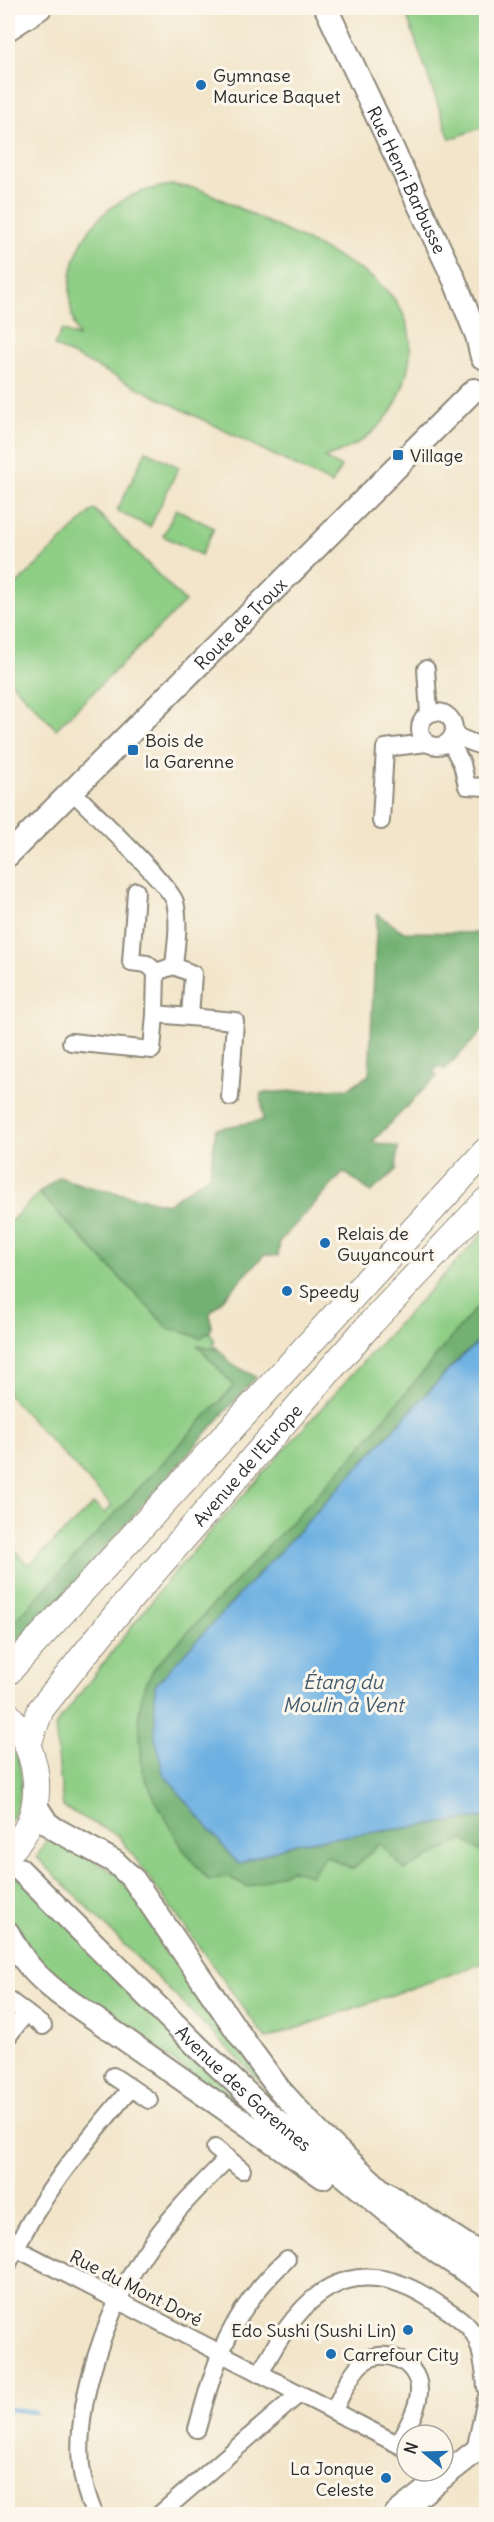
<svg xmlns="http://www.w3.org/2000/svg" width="494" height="2522" font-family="Delius,sans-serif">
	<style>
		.green { fill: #8ece85; stroke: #5c7c58; stroke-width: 1.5 }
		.forest { fill: #72b172; stroke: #4e6e4e; stroke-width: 1.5 }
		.water { fill: #6db0e2; stroke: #4c6e86; stroke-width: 1.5 }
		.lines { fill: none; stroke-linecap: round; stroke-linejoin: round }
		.stream { stroke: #6db0e2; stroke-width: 4.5 }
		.street-casing { stroke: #8e887a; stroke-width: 20 }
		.secondary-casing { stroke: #8e887a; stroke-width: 26 }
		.primary-casing { stroke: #8e887a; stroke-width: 28 }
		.street { stroke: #fff; stroke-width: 16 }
		.secondary { stroke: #fff; stroke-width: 22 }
		.primary { stroke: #fff; stroke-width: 26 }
		.poi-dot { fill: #1f6fb2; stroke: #fbf7ec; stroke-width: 2 }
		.labels { text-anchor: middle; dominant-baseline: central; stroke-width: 6; stroke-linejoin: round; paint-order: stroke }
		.poi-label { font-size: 18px; fill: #2b2b2b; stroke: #fbf7ec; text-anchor: start }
		.street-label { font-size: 18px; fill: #2b2b2b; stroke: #fbf7ec }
		.water-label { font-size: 20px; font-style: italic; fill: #425a6b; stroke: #fbf7ec }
	</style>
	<rect width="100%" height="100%" fill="#fbf7ec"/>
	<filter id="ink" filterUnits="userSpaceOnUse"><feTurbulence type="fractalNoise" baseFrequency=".0167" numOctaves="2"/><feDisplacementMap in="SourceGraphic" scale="12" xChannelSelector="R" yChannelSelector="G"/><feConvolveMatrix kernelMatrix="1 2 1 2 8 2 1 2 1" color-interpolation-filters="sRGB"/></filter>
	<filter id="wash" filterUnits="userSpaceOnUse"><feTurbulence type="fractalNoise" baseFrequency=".008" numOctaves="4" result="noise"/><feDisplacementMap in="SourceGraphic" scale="24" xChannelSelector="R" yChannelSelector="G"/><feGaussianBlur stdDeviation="1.35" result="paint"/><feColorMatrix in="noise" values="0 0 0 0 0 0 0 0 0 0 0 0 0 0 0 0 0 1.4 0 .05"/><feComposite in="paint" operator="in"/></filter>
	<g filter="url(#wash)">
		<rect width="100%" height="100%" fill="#f2e5ca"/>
		<g class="green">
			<path d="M423,8H486V126L450,139L406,13Z"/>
			<path d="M172,185L195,188L209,193C240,209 271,224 303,239C369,272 434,301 402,389C389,425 360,447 324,458L341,467L332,484L54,346L62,330L78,337C51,263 93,193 172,185Z"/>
			<path d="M146,451L179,467L150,527L117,511Z"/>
			<path d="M94,509L185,602L56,729L8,679V593Z"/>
			<path d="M176,509L214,528L201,555L163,536Z"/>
			<path d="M39,1193L170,1330L175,1329L200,1338L209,1331L215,1341L213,1345L219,1350L199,1347L235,1386L16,1621L8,1620V1558L16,1551L29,1565L94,1504L104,1513L112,1506L8,1395V1224Z"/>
			<path d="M486,1230V1962L266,2039L119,1836L63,1807L55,1726L171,1576L361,1364Z"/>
			<path d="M8,1739C25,1764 26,1799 8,1825Z"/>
			<path d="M49,1835L126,1879L273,2094L37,1857Z"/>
			<path d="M18,1876L320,2162L48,1975L26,1949L8,1913V1883Z"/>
		</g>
		<g class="forest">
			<path d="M377,914L404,932L478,933L486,930V1028L444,1070L440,1065L433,1072L437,1076L372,1142L398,1147L396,1170L371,1192L344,1172L280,1241L278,1256L264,1255L210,1313L211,1330L200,1338L175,1329L170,1330L39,1193L59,1177L86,1186L167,1204L210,1174L216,1129L263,1120L261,1093L349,1088L369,1075Z"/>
			<path d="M486,1301V1336L460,1357L155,1686L238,1864L295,1843L486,1817V1855L463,1839L405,1870L380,1843L353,1869L326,1856L311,1875L291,1870L248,1887L227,1876L209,1881L183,1849L156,1801L142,1771L139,1714L142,1693L154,1668L356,1453L474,1310Z"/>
			<path d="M198,1346L219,1350L232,1364L256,1377L61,1597L10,1649H8V1620H16L234,1386Z"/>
		</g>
		<path class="water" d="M486,1336V1817L295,1843L238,1864L163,1773L155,1737V1685L461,1357Z"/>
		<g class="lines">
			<path class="stream" d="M8,2409L35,2412"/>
		</g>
	</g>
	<g filter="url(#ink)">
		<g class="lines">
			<defs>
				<g id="street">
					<path d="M426,669L429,713"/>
					<circle cx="437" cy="729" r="17"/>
					<path d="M453,735L486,748"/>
					<path d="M450,741L462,764L467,786L486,787"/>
					<path d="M72,791C89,808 171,886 175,902C180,923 176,945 174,966"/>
					<path d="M381,821L385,748L427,743"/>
					<path d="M136,891L131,962L147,964L156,972"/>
					<path d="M190,1017L193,974L174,966L156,972L155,1014L235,1021L230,1097"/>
					<path d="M71,1042L152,1050L155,1014"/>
					<path d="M10,2001L43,2026"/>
					<path d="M8,2036L26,2013"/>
					<path d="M113,2076L149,2100"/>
					<path d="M215,2148L242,2170"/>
					<path d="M8,2244L407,2449"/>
					<path d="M8,2264C38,2197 84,2144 131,2088"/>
					<path d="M260,2374C298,2297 349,2244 435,2302C447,2310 462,2318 471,2330C481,2341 485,2372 486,2387"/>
					<path d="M333,2411C342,2396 348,2376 361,2364C382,2345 418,2361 419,2389C420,2406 406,2429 398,2444"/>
					<path d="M197,2429C217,2356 230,2312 287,2259"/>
					<path d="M475,2451L486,2399"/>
					<path d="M94,2514C88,2499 83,2483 81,2466C75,2399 107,2310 144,2254C167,2219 198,2188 228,2158"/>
					<path d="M160,2514L299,2394"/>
				</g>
				<g id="secondary">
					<path id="s1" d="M326,8L454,279L477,336L482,357"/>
					<path d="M8,29L40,8"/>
					<path id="s2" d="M8,855L474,390"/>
					<path d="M35,1804L47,1823L55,1829L115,1862L134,1880L246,2044L279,2089L318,2132L381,2190"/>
					<path id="s3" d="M19,1869L199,2048L269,2114L437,2252L486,2284"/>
					<path d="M8,1933C22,1960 34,1974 58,1993L323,2177"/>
					<path d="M384,2192L486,2258"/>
					<path d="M396,2514L486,2443"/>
				</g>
				<g id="primary">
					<path d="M8,1672L486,1151"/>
					<path d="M8,1715C42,1753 49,1815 8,1853"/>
					<path id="s4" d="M28,1744L41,1709L116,1615L371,1323L486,1201"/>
				</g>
			</defs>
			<use href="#street" class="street-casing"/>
			<use href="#secondary" class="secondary-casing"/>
			<use href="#primary" class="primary-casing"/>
			<use href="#street" class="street"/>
			<use href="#secondary" class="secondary"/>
			<use href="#primary" class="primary"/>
		</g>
	</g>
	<g class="poi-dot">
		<circle cx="201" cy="85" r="6"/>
		<rect x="392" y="449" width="12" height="12" rx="3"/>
		<rect x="127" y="744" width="12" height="12" rx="3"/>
		<circle cx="325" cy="1243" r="6"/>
		<circle cx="287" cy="1291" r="6"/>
		<circle cx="408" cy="2330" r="6"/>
		<circle cx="331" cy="2354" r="6"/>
		<circle cx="386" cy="2478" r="6"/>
	</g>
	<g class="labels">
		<g class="poi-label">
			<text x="213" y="75">Gymnase<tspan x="213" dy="21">Maurice Baquet</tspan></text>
			<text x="410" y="455">Village</text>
			<text x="145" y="740">Bois de<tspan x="145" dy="21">la Garenne</tspan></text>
			<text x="337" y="1233">Relais de<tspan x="337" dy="21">Guyancourt</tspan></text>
			<text x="299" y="1291">Speedy</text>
			<text x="396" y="2330" text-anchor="end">Edo Sushi (Sushi Lin)</text>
			<text x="343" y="2354">Carrefour City</text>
			<text x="374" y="2468" text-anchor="end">La Jonque<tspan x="374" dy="21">Celeste</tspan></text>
		</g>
		<g class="street-label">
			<text stroke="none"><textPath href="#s1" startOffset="190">Rue Henri Barbusse</textPath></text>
			<text stroke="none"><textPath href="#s2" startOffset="328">Route de Troux</textPath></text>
			<text stroke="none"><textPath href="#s4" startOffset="357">Avenue de l'Europe</textPath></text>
			<text stroke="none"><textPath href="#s3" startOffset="314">Avenue des Garennes</textPath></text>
			<text transform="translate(136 2288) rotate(27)">Rue du Mont Doré</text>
		</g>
		<g class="water-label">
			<text x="343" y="1681">Étang du<tspan x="343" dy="23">Moulin à Vent</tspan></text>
		</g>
	</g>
	<rect width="494" height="2522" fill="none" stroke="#fbf7ec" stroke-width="30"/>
	<g transform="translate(425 2453) rotate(289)"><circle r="28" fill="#fbf7ec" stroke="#a8a59f" stroke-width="1.5"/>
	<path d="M0-4.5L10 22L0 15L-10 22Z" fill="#1f6fb2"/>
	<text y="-9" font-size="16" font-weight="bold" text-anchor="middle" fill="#2b2b2b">N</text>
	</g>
</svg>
